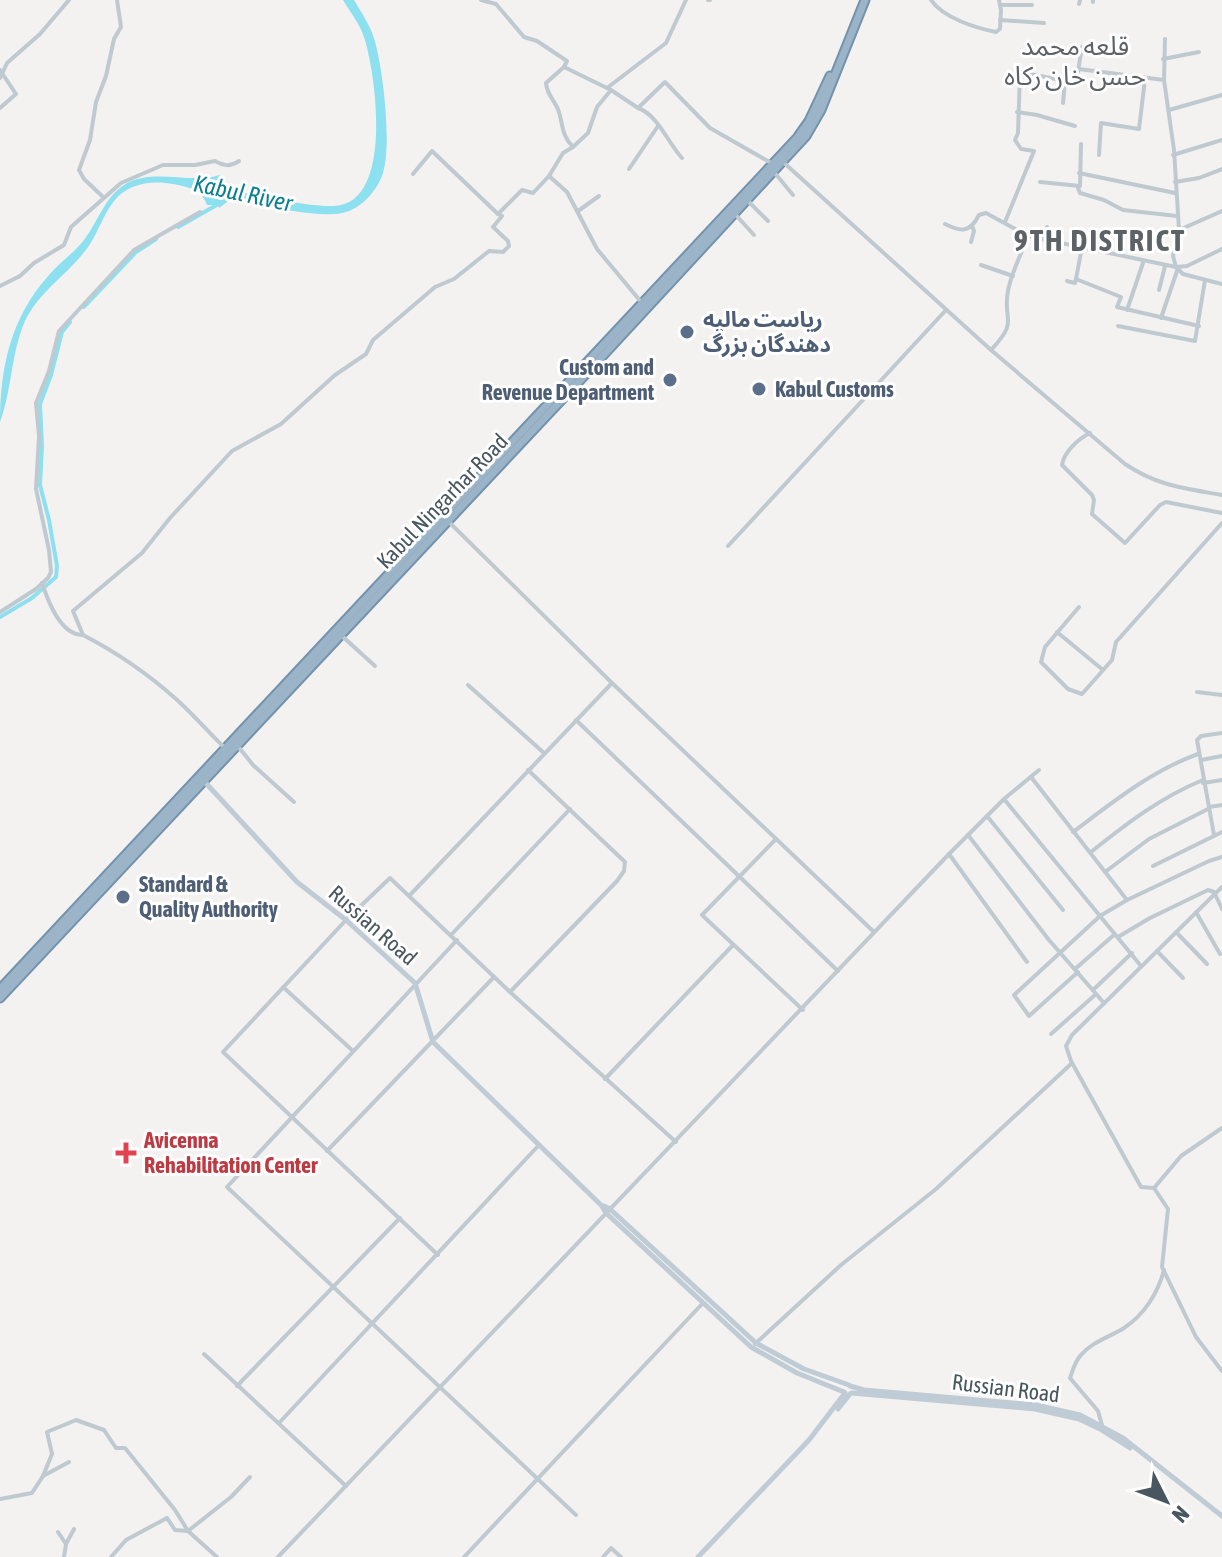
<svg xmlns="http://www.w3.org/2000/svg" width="1222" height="1557" font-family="'Asap Condensed','Noto Sans Arabic',sans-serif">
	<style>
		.water { fill: #8ce0ef }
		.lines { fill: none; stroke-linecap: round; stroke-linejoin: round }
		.canal { stroke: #8ce0ef; stroke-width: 4 }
		.trunk-casing { stroke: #7392ad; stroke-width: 11 }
		.minor { stroke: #bfc9d0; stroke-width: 4 }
		.secondary { stroke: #bfcbd5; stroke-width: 5 }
		.trunk { stroke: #9cb4c8; stroke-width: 7 }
		.service-dot { fill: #5c6f8a; stroke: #fff; stroke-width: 3 }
		.health-dot { fill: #e0444e; stroke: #fff; stroke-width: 3 }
		.labels { text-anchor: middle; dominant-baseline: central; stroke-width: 6; stroke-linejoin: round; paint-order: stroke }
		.service-label { font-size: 22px; font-weight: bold; fill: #4e5e75; stroke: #fff; text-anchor: start }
		.street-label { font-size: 22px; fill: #48565f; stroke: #fff }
		.health-label { font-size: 22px; font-weight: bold; fill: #be3a42; stroke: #fff; text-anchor: start }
		.water-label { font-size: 24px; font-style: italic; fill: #0a7e93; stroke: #fff }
		.quarter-label { font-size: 26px; fill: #5d6266; stroke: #fff }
		.district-label { font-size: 30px; font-weight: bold; letter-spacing: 2px; fill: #5d6266; stroke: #fff }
	</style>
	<rect width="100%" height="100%" fill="#f4f1f1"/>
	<path class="water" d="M343,0H354C361,12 370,25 374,38C383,68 392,144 383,173C378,189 363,207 346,212C323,220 257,204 231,199L219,208L218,205H207C202,189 188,187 173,184C158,181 139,182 125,191C107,202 100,230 88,247C69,274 40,290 25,321C11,353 12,390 0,422C0,367 11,317 49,275C60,262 74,253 84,240C99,221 105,194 129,182C157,169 190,184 220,175L232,190C255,195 320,210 341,205C392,194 376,74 364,37C360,24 350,12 343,0Z"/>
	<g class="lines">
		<g class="canal">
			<path d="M178,227L222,202"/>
			<path d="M84,307L136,252L156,239"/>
			<path d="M0,617L32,598L56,577L57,566L49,520L40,485L42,446L40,404L51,375L62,332L70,322"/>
		</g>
		<defs>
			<g id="trunk">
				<path d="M0,989L797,138L809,121L830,76"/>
				<path d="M0,998L585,375L806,136L821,110L865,0"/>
			</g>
		</defs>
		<use href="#trunk" class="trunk-casing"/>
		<g class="minor">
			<path d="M481,0L496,4L524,37L537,41L567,61L564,67L607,88"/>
			<path d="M708,0H710"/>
			<path d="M931,0C943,18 976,28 996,32L1000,29L1001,10L999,0"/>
			<path d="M1093,2V0"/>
			<path d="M1079,4L1080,0"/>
			<path d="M1001,5H1032"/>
			<path d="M1000,20L1044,23"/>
			<path d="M1165,39L1164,80L1174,150L1179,230L1173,256L1176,267L1183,274L1222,284"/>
			<path d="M1163,59L1199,52"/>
			<path d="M564,67L546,83C547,96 555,100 559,112C563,126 562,136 573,147"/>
			<path d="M1079,69L1164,80"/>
			<path d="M0,70L16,94L0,108"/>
			<path d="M0,78L7,63L40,34L69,0"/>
			<path d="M611,90L638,108L665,82L710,128L773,164"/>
			<path d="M1063,103L1065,82"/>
			<path d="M638,108C658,115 668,143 682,158"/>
			<path d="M1169,110L1222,95"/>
			<path d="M1017,112L1037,115L1075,126"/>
			<path d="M1099,155L1101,123L1139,129L1145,79"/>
			<path d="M1173,155L1222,140"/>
			<path d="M782,161L991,350L1125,464C1158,486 1183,488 1222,495"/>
			<path d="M629,169L658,126"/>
			<path d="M774,172L793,195"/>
			<path d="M1079,173L1175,193"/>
			<path d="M413,174L432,151L498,214"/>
			<path d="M549,176L567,192L597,249L642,303"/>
			<path d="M1040,182L1080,186L1081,144"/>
			<path d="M1175,182L1199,178L1222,169"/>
			<path d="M1078,188L1080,193L1104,200L1123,210L1177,216"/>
			<path d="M102,196L84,179L79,170L90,140L96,102L106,76L114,39L121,27L117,0"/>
			<path d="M747,200L768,221"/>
			<path d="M578,211L599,196"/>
			<path d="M735,214L754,235"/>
			<path d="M1005,222L1034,151L1021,149L1015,140L1018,133L1020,72L1076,83L1082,47"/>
			<path d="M945,224C961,232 970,233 979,215L986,213L1028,236L1176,267L1187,266L1222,249"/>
			<path d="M1179,230L1222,211"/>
			<path d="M1044,240L1047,227"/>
			<path d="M971,242L974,231L972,226"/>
			<path d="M981,265L1013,276"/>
			<path d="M1076,279L1082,247"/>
			<path d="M1067,281L1075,283L1076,279L1121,297L1117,307L1199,326"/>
			<path d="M0,286L20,276L34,263L64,245L71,227L121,183L163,165H195L215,161C224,166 230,167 239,161"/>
			<path d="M1159,290L1165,266"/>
			<path d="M1127,310L1143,263"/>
			<path d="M1161,318L1177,271"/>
			<path d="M1118,326L1195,341L1205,280"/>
			<path d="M991,350C1020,319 1002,322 1008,291C1011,273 1022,253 1028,236"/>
			<path d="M1090,433C1078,439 1064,452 1062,465L1092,495L1094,500L1092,514L1125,543L1160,505L1166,502L1222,513"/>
			<path d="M447,520L612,683L874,932"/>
			<path d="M728,546L946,310"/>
			<path d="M42,583C48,601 60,634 82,635"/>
			<path d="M1079,607L1045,647L1041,662L1068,689L1082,694L1112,660L1116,642L1222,523"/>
			<path d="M0,612L36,589L48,578L51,572L49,550L36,489L39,436L36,403L49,371L59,331L134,250L200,212"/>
			<path d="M1057,632L1103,670"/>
			<path d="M342,636L375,666"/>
			<path d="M468,685L544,753"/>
			<path d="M1197,692L1222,695"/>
			<path d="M576,720L838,971"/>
			<path d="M237,745L253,765L294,802"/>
			<path d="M225,748C208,732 193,714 176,699C148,674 116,652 83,635L73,611L142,553L170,518L232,451L281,424L335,375L366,354L373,340L435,287L454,279L489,251L503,252L509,246L508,241L493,227L502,216L498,214L522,190L533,193L549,176L563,153L573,147L588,133L597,107L611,90L607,88L666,43L686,0"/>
			<path d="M1201,760L1222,756"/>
			<path d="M1031,777L1127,900"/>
			<path d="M1203,783L1222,780"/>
			<path d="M1004,799L1141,966"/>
			<path d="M1209,807L1222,805"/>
			<path d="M987,816L1063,910"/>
			<path d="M1073,832C1113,802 1151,771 1198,754"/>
			<path d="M968,835L1049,940L1104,1003"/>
			<path d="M1214,835L1197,740L1201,736L1222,733"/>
			<path d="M776,839L702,915L803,1010"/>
			<path d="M1091,852C1126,824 1161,797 1203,780"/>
			<path d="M949,854L1027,962"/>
			<path d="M1153,866L1222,832"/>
			<path d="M1105,872L1149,839L1208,809"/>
			<path d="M1222,887L1072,1035L1066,1046L1071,1061L1141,1187L1154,1188L1181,1156L1222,1128"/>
			<path d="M410,895L612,683"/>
			<path d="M1196,912L1220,954"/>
			<path d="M1176,932L1207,964"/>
			<path d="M451,935L570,809"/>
			<path d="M1118,937L1150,918L1208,890L1214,892L1222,909"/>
			<path d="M457,940L227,1187L576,1515"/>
			<path d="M1157,951L1183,978"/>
			<path d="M1075,969L1115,934"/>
			<path d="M1078,972L1029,1016L1014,995L1100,916L1127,900L1209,861L1222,857"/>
			<path d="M283,987L353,1051"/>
			<path d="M1093,990L1132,953"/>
			<path d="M510,992L617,881L624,871L625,862L528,770"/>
			<path d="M1051,1034L1096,994"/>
			<path d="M605,1079L733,945"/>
			<path d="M327,1151L494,977"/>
			<path d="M1154,1188L1168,1209L1162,1267L1196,1337L1222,1371"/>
			<path d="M438,1255L223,1052L346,920L390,878L510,992L676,1142"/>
			<path d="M755,1344L841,1265L936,1189L1071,1064"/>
			<path d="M204,1354L346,1486"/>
			<path d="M237,1386L400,1218"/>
			<path d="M279,1423L539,1145"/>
			<path d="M1102,1425L1098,1411L1070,1378C1073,1370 1075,1361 1081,1355C1093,1341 1110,1337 1124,1328C1144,1315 1158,1293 1164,1270"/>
			<path d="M43,1476L52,1454L47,1432L76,1420L104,1430L116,1448H125L175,1510L188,1531L231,1497L250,1477"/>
			<path d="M0,1499L32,1493L43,1476L69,1462"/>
			<path d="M58,1532L66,1544"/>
			<path d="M64,1557L66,1544L74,1529"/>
			<path d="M111,1557L126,1540L167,1518L175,1530L188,1531L217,1557"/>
			<path d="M278,1557L949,854L1004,799L1039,770"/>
			<path d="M464,1557L702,1304"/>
			<path d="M603,1557L611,1548L621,1557"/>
		</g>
		<g class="secondary">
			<path d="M204,781L297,882L346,920L415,983L433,1042L602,1206L606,1213L751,1347L797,1373L844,1392"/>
			<path d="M604,1206L610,1209L756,1343L804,1369L849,1385"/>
			<path d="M850,1386L864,1390L1036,1405L1080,1415L1123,1438L1222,1516"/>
			<path d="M852,1393L1035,1409L1079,1419L1100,1429L1130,1448"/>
			<path d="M838,1409L850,1394"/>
			<path d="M698,1557L809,1440L845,1393"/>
		</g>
		<use href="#trunk" class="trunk"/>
	</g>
	<g class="service-dot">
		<circle cx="687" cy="332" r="8"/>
		<circle cx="670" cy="380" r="8"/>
		<circle cx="759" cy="389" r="8"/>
		<circle cx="123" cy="897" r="8"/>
	</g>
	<path class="health-dot" d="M122 1141h8v8h8v8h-8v8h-8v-8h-8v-8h8z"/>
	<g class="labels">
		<g class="service-label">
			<text x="703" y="319">ریاست مالیه<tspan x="703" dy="25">دهندگان بزرگ</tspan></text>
			<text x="654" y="367" text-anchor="end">Custom and<tspan x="654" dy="25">Revenue Department</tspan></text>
			<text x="775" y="389">Kabul Customs</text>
			<text x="139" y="884">Standard &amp;<tspan x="139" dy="25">Quality Authority</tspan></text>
		</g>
		<g class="street-label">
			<text transform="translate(442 501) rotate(-46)">Kabul Ningarhar Road</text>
			<text transform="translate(373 925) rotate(41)">Russian Road</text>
			<text transform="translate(1006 1388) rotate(7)">Russian Road</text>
		</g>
		<g class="health-label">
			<text x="144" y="1140">Avicenna<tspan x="144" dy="25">Rehabilitation Center</tspan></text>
		</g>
		<g class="water-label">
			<text transform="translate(243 193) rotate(12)">Kabul River</text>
		</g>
		<g class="quarter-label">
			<text x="1075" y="46">قلعه محمد<tspan x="1075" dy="30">حسن خان رکاه</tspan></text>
		</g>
		<g class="district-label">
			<text x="1100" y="240">9TH DISTRICT</text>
		</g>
	</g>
	<g transform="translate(1166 1501) rotate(132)" stroke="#ffffff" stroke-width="6" paint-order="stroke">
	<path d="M0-6L14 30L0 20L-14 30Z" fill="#48565f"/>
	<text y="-12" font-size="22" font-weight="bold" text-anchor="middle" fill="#48565f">N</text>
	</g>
</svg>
